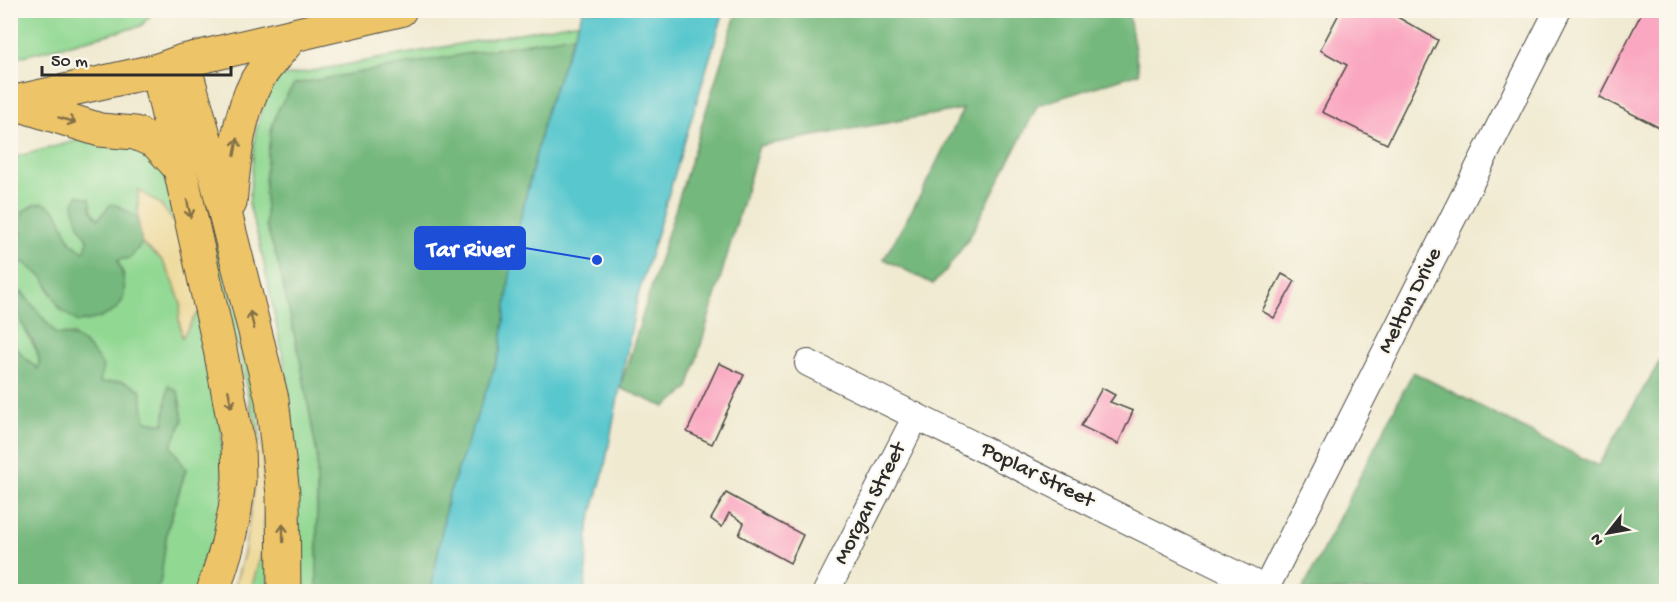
<svg xmlns="http://www.w3.org/2000/svg" width="1677" height="602" font-family="'Gochi Hand',sans-serif">
	<style>
		.green { fill: #91d893; stroke: #5e825f; stroke-width: 1.5 }
		.forest { fill: #74b87d; stroke: #507254; stroke-width: 1.5 }
		.sand { fill: #eeda9e; stroke: #8c8264; stroke-width: 1.5 }
		.water { fill: #59c7ce; stroke: #42797c; stroke-width: 1.5 }
		.building { fill: #faa7c1 }
		.lines { fill: none; stroke-linecap: round; stroke-linejoin: round }
		.minor-casing { stroke: #494844; stroke-width: 28 }
		.major-casing { stroke: #494844; stroke-width: 35 }
		.highway-casing { stroke: #494844; stroke-width: 35 }
		.minor { stroke: #fff; stroke-width: 26 }
		.major { stroke: #eec469; stroke-width: 33 }
		.highway { stroke: #eec469; stroke-width: 33 }
		.oneway { stroke: #837047 }
		.labels { text-anchor: middle; dominant-baseline: central; stroke-width: 4.5; stroke-linejoin: round; paint-order: stroke }
		.street-label { font-size: 22px; fill: #2b2b2b; stroke: #fbf7ec }
		.leader { fill: none; stroke: #1d4ed8; stroke-width: 2 }
		.callout-dot { fill: #1d4ed8; stroke: #fbf7ec; stroke-width: 2 }
		.callout { fill: #1d4ed8; stroke: #1d4ed8; stroke-width: 2 }
		.callout-label { font-size: 24px; text-anchor: middle; font-weight: bold; fill: #fff }
	</style>
	<rect width="100%" height="100%" fill="#fbf7ec"/>
	<filter id="ink" filterUnits="userSpaceOnUse"><feTurbulence type="fractalNoise" baseFrequency=".0167" numOctaves="2"/><feDisplacementMap in="SourceGraphic" scale="12" xChannelSelector="R" yChannelSelector="G"/><feConvolveMatrix kernelMatrix="1 2 1 2 8 2 1 2 1" color-interpolation-filters="sRGB"/></filter>
	<filter id="wash" filterUnits="userSpaceOnUse"><feTurbulence type="fractalNoise" baseFrequency=".008" numOctaves="4" result="noise"/><feDisplacementMap in="SourceGraphic" scale="24" xChannelSelector="R" yChannelSelector="G"/><feGaussianBlur stdDeviation="1.35" result="paint"/><feColorMatrix in="noise" values="0 0 0 0 0 0 0 0 0 0 0 0 0 0 0 0 0 1.4 0 .05"/><feComposite in="paint" operator="in"/></filter>
	<g filter="url(#wash)">
		<rect width="100%" height="100%" fill="#f0ead1"/>
		<g class="green">
			<path d="M11,10H150V16L141,26L11,59Z"/>
			<path d="M580,22L574,35L266,225L278,262L301,364L317,455V591H296L294,448L285,367L260,244L249,205L255,134L265,98L279,77Z"/>
			<path d="M100,136L155,155L162,166L184,235L138,190V219L119,206L104,212L98,219L92,211L90,199L79,225L89,241L85,252L71,243L57,212L23,234L11,238V158L83,139Z"/>
			<path d="M208,229H217L256,394L262,446L249,400L239,353Z"/>
			<path d="M142,243L162,260L174,283L181,304L179,318L182,337L195,316L202,311L221,407L224,516L197,591H154L160,584L167,531L186,469L171,446L183,420L178,392L168,387L165,424L145,421L142,401L108,382L100,384L74,335L56,334L22,292C23,303 21,319 25,330C31,344 42,352 38,369L22,355L11,341V265L23,262L44,278L51,294L124,275L117,260L130,258Z"/>
			<path d="M266,502L270,521L268,591L249,592L262,550Z"/>
		</g>
		<g class="forest">
			<path d="M737,11H1128L1139,73L1038,105L969,238L947,269L933,284L884,259L921,194L963,109L759,146L688,389L665,407L620,388Z"/>
			<path d="M574,35L547,109L514,245L500,352L448,497L431,591H317V455L301,364L278,262L266,225L265,174L271,130L278,109L294,84Z"/>
			<path d="M78,195L90,199L92,211L98,219L111,204L119,206L138,219L142,243L130,258L117,260C135,301 120,317 78,322L60,309L44,278L23,262L11,265L10,238L22,234L20,227L23,211L35,204L44,203L57,212L71,243L84,252L88,241L79,225L73,205Z"/>
			<path d="M22,292L56,334C84,336 87,345 103,366L100,383L123,381L140,389L146,421L164,424L168,386L178,392L183,420L171,446L186,469L167,531L160,584L154,591H11V341L22,355L38,369C44,351 25,332 18,316C16,310 15,303 14,296Z"/>
			<path d="M1666,351V591H1302L1413,372L1598,466Z"/>
		</g>
		<g class="sand">
			<path d="M138,190L160,204L184,235L202,311L195,316L182,338L179,318L181,304L174,283L162,260L142,243L138,219Z"/>
			<path d="M249,400L262,446L266,502L262,550L251,589L249,591L233,592L244,553L254,488Z"/>
		</g>
		<path class="water" d="M583,11H724L637,299L604,470L588,528L585,591H431L448,497L500,352L514,245L547,109Z"/>
		<g id="blocks">
			<g class="building">
				<path d="M1341,10H1385L1438,40L1387,144L1322,112L1347,65L1320,50Z"/>
				<path d="M1643,10L1666,12V131L1599,97Z"/>
				<path d="M1282,274L1295,281L1274,318L1262,311Z"/>
				<path d="M719,363L744,375L712,444L687,432Z"/>
				<path d="M1102,388L1115,395L1110,402L1133,411L1118,444L1081,426Z"/>
				<path d="M726,493L803,535L790,563L739,535L744,523L729,513L722,527L711,519Z"/>
			</g>
		</g>
	</g>
	<g filter="url(#ink)">
		<use href="#blocks" fill-opacity="0" stroke="#494844" stroke-width="1.5"/>
		<g class="lines">
			<defs>
				<g id="minor">
					<path d="M808,363L1266,589"/>
					<path d="M826,592L916,416"/>
					<path d="M1264,592L1558,10"/>
				</g>
				<path id="major" d="M10,103L158,70L183,61L400,10"/>
				<g id="highway">
					<path d="M183,61L217,181L272,399L283,494L284,592"/>
					<path d="M158,70L220,349L238,445L239,480L235,510L227,547L213,592"/>
					<path d="M11,102L100,130L135,133L156,142L180,168"/>
					<path d="M230,203C234,162 237,118 257,80C266,65 281,50 292,36"/>
				</g>
			</defs>
			<use href="#minor" class="minor-casing"/>
			<use href="#major" class="major-casing"/>
			<use href="#highway" class="highway-casing"/>
			<use href="#minor" class="minor"/>
			<use href="#major" class="major"/>
			<use href="#highway" class="highway"/>
		</g>
		<defs><path id="oneway-shaft" d="M-6 0H5M1.5-3L5.5 0L1.5 3" fill="none" stroke-width="1.6" stroke-linecap="round" stroke-linejoin="round" transform="scale(1.5)"/></defs>
		<g class="oneway">
			<use href="#oneway-shaft" transform="translate(67 120) rotate(17)"/>
			<use href="#oneway-shaft" transform="translate(236 147) rotate(-80)"/>
			<use href="#oneway-shaft" transform="translate(189 209) rotate(78)"/>
			<use href="#oneway-shaft" transform="translate(252 320) rotate(-104)"/>
			<use href="#oneway-shaft" transform="translate(230 399) rotate(79)"/>
			<use href="#oneway-shaft" transform="translate(283 533) rotate(-91)"/>
		</g>
	</g>
	<g class="labels">
		<g class="street-label">
			<text transform="translate(1411 301) rotate(-63)">Melton Drive</text>
			<text transform="translate(1037 476) rotate(26)">Poplar Street</text>
			<text transform="translate(871 504) rotate(-63)">Morgan Street</text>
		</g>
	</g>
	<path class="leader" d="M597 260L525 248"/>
	<circle class="callout-dot" cx="597" cy="260" r="6"/>
	<rect class="callout" x="415" y="227" width="110" height="42" rx="6"/>
	<g class="callout-label">
		<text x="470" y="256">Tar River</text>
	</g>
	<rect width="1677" height="602" fill="none" stroke="#fbf7ec" stroke-width="36"/>
	<g transform="translate(1608 533) rotate(239)" stroke="#fbf7ec" stroke-width="4.5" paint-order="stroke">
	<path d="M0-4.5L10 22L0 15L-10 22Z" fill="#2b2b2b"/>
	<text y="-9" font-size="16" font-weight="bold" text-anchor="middle" fill="#2b2b2b">N</text>
	</g>
	<path d="M42 66v9h189v-9" fill="none" stroke="#2b2b2b" stroke-width="3"/>
	<text x="51" y="66" font-size="18" fill="#2b2b2b" stroke="#fbf7ec" stroke-width="4.5" paint-order="stroke">50 m</text>
</svg>
